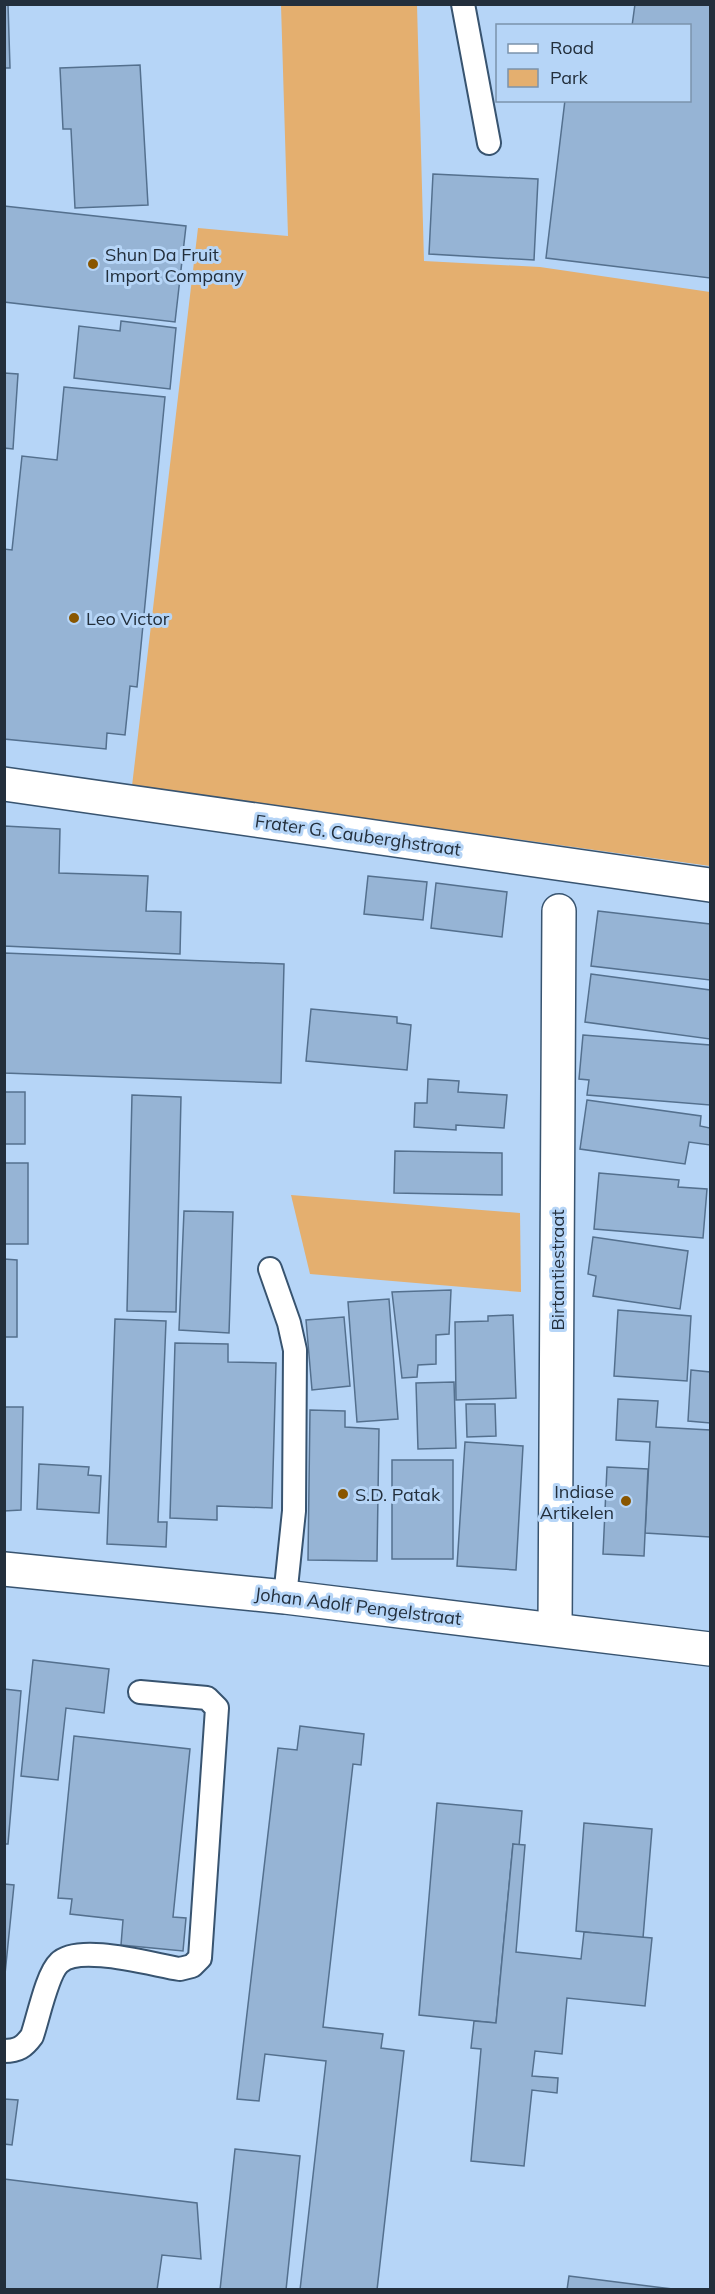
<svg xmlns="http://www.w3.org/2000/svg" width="715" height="2294" font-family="Mulish,sans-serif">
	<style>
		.green { fill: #e4af6f }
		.building { fill: #96b4d5; stroke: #54708e; stroke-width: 1.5 }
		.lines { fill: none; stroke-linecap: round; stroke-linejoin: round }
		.service-casing { stroke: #385470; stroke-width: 26 }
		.minor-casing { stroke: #385470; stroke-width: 36 }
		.secondary-casing { stroke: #385470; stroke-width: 36 }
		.service { stroke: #fff; stroke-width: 22 }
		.minor { stroke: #fff; stroke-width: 33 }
		.secondary { stroke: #fff; stroke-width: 33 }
		.poi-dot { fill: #895600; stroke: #b6d5f7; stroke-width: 2 }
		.labels { text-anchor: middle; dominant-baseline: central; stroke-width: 6; stroke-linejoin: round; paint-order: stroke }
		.poi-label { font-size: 18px; fill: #232f3c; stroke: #b6d5f7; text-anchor: start }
		.street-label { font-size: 18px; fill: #232f3c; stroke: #b6d5f7 }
	</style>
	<rect width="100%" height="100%" fill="#b6d5f7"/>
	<g class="green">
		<path d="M281,5H417L424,261L540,267L710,292V866L132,786L198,228L288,236Z"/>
		<path d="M291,1195L520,1213L521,1292L310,1274Z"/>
	</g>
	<g class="building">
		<path d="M4,4H8L10,68H4Z"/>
		<path d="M635,4H710V278L546,258L565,100H690V26H632Z"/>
		<path d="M140,65L148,205L75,208L71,129H63L60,68Z"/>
		<path d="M433,174L538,179L534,260L429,254Z"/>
		<path d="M4,206L186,226L175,322L4,302Z"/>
		<path d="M121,321L176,328L170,389L74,378L79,326L120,331Z"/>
		<path d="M4,373L18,374L13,449L4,448Z"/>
		<path d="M64,387L165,397L137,687L130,686L125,735L107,733L106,749L4,739V549L12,550L22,456L57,460Z"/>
		<path d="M4,826L60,829L59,873L148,876L146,911L181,912L180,954L4,946Z"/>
		<path d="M368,876L427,882L423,920L364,914Z"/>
		<path d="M436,883L507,892L502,937L431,928Z"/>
		<path d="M598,911L710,924V980L591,966Z"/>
		<path d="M4,953L284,964L281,1083L4,1073Z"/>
		<path d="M591,974L710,990V1039L585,1022Z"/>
		<path d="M311,1009L397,1017V1023L411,1025L407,1070L306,1061Z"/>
		<path d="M583,1035L710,1045V1105L587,1095L589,1080L579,1079Z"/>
		<path d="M428,1079L459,1081L458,1092L507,1095L504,1128L456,1125V1130L414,1127L415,1103H427Z"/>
		<rect x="4" y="1092" width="21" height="52"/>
		<path d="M132,1095L181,1097L176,1312L127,1311Z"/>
		<path d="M587,1100L701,1116L700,1126L710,1128V1145L689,1142L685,1164L580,1149Z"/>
		<path d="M395,1151L502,1153V1195L394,1193Z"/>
		<rect x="4" y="1163" width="24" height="81"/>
		<path d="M599,1173L679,1180L678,1187L707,1189L703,1238L594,1229Z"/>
		<path d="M184,1211L233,1212L229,1333L179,1330Z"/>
		<path d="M593,1237L688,1251L680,1309L593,1296L596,1276L588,1274Z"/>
		<path d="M4,1259L17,1260V1337H4Z"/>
		<path d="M451,1290L449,1334L436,1335V1364L418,1365L417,1377L402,1378L392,1292Z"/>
		<path d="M389,1299L398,1419L357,1422L348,1302Z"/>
		<path d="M618,1310L691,1316L687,1381L614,1376Z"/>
		<path d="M513,1315L516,1398L456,1400L455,1322L488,1321V1316Z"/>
		<path d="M344,1317L350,1386L312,1390L306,1320Z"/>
		<path d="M115,1319L166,1321L158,1522H167L166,1547L107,1544Z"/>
		<path d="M175,1343L228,1344V1362L276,1363L272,1508L217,1506V1520L170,1518Z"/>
		<path d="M691,1370L710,1372V1423L688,1421Z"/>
		<path d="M454,1382L456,1448L418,1449L416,1383Z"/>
		<path d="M618,1399L658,1401L656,1427L710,1430V1537L645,1533L650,1442L616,1440Z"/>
		<path d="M466,1404H495L496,1436L467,1437Z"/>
		<path d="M4,1407H23L21,1510L4,1511Z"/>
		<path d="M310,1410L345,1411V1427L379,1429L377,1561L308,1560Z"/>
		<path d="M465,1442L523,1446L516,1570L457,1566Z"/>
		<rect x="392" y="1460" width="61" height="99"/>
		<path d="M39,1464L89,1467L88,1475L101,1476L99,1513L37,1509Z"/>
		<path d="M607,1467L648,1469L644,1556L603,1554Z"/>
		<path d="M33,1660L109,1669L104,1713L66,1708L58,1780L21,1776Z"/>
		<path d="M4,1689L21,1691L8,1844H4Z"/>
		<path d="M300,1726L364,1734L361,1765L353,1764L323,2027L383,2034L381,2048L404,2051L377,2290H300L326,2061L265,2054L259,2101L237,2099L278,1748L297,1750Z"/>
		<path d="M74,1736L190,1749L173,1917L186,1918L183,1951L121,1945L123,1920L70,1914L72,1899L58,1898Z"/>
		<path d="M437,1803L522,1811L519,1846L513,1844L496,2023L419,2015Z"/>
		<path d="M584,1823L652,1829L643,1938L576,1931Z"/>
		<path d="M513,1844L525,1845L516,1952L581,1959L584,1932L652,1938L645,2006L567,1998L562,2054L535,2051L532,2076L558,2078L557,2093L532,2090L524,2166L471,2161L481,2049L471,2048L474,2021L496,2023Z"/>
		<path d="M4,1884L14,1885L4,1984Z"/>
		<path d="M4,2099L18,2100L12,2145L4,2144Z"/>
		<path d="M235,2149L300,2156L286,2290H220Z"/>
		<path d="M4,2179L197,2203L201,2259L162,2255L157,2290H4Z"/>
		<path d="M569,2276L672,2289V2290H567Z"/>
	</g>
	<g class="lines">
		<defs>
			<g id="service">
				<path d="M463,4L489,143"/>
				<path d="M270,1269L289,1323L295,1350L294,1511L285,1597"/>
				<path d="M4,2051C18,2051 24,2047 32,2036C38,2019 47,1974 59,1963C79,1943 153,1965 180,1969L192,1966L200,1958L217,1708L207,1698L140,1692"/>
			</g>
			<g id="minor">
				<path d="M4,784L710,885"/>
				<path d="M555,1629L559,911"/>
			</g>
			<path id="secondary" d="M4,1569L285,1597L710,1649"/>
		</defs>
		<use href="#service" class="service-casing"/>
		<use href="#minor" class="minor-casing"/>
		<use href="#secondary" class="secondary-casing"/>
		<use href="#service" class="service"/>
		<use href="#minor" class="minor"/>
		<use href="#secondary" class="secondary"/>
	</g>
	<g class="poi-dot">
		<circle cx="93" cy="264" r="6"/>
		<circle cx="74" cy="618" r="6"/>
		<circle cx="343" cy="1494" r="6"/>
		<circle cx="626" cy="1501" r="6"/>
	</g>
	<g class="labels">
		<g class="poi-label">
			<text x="105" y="254">Shun Da Fruit<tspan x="105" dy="21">Import Company</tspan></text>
			<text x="86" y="618">Leo Victor</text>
			<text x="614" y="1491" text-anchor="end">Indiase<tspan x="614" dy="21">Artikelen</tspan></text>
			<text x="355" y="1494">S.D. Patak</text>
		</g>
		<g class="street-label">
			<text transform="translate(358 835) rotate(8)">Frater G. Cauberghstraat</text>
			<text transform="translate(557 1270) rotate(-90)">Birtantiestraat</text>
			<text transform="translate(358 1606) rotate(7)">Johan Adolf Pengelstraat</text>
		</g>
	</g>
	<rect width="715" height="2294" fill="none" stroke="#232f3c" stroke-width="12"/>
	<rect x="496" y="24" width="195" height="78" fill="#b6d5f7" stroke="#7b93ac" stroke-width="1.5"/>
	<rect x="508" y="44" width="30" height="9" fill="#ffffff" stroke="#7b93ac" stroke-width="1.5"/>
	<text x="550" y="54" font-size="18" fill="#232f3c">Road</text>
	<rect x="508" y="69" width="30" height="18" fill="#e4af6f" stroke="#7b93ac" stroke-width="1.5"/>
	<text x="550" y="84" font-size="18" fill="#232f3c">Park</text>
</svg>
